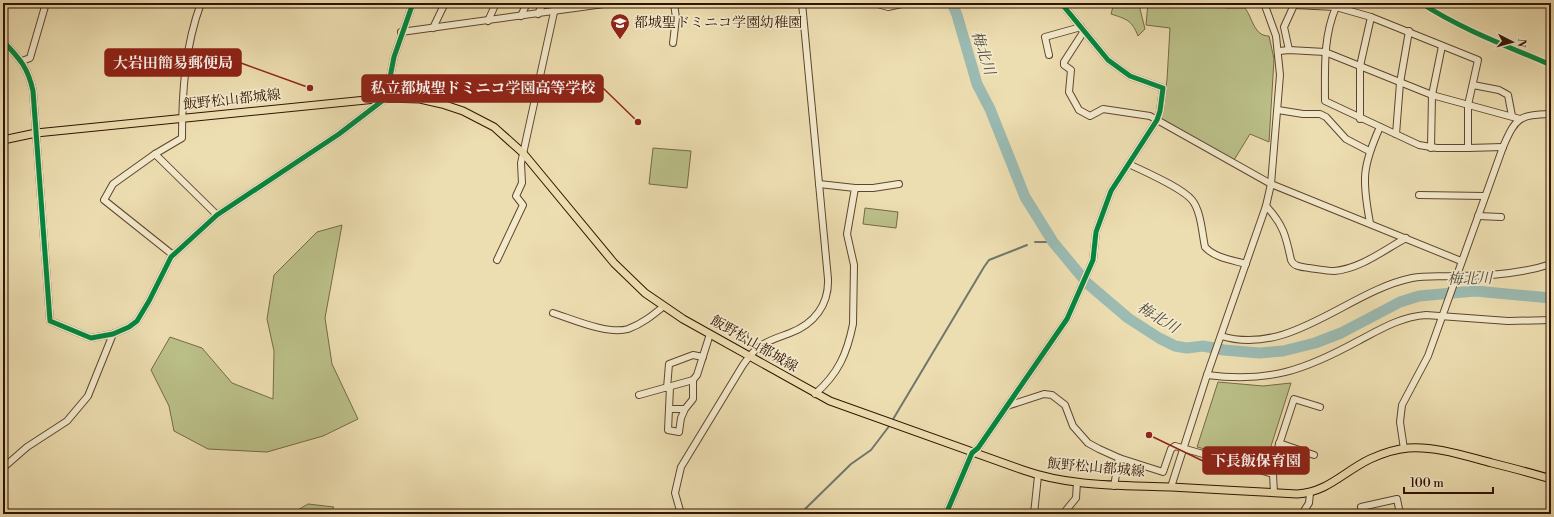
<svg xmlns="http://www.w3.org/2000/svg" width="1554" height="517" font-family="'Libre Bodoni','Noto Serif JP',serif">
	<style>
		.green { fill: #bbc089; stroke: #766946 }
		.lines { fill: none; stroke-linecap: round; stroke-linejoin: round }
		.stream { stroke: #70776c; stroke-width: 2 }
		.river { stroke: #9bbbb3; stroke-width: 11 }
		.minor-casing { stroke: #5f452e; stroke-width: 8 }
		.major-casing { stroke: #301202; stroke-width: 9 }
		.minor { stroke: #f3eacc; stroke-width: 6 }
		.major { stroke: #eddeb1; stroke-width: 7 }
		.cycleway-casing { stroke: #f3eacc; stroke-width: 8 }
		.cycleway { stroke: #00873e; stroke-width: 5 }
		.labels { text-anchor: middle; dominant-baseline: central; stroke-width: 3.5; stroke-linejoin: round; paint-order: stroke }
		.poi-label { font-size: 14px; fill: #301202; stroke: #f3eacc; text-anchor: start }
		.street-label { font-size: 14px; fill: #301202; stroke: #f3eacc }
		.water-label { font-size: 15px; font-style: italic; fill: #554d40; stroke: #f3eacc }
		.leader { fill: none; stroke: #8f2418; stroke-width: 1.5 }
		.callout-dot { fill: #8f2418; stroke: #f3eacc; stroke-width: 1.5 }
		.callout { fill: #8f2418; stroke: #8f2418; stroke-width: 1.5 }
		.callout-label { font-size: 15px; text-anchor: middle; font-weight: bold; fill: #fff }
	</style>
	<rect width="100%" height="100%" fill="#eddeb1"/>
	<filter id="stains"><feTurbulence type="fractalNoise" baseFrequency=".005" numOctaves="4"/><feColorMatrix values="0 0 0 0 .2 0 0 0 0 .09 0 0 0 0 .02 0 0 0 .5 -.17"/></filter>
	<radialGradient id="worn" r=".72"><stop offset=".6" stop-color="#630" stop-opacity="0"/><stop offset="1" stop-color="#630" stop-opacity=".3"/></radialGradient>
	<g class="green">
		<path d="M1114,3H1142L1140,9L1145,29L1138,36C1132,20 1126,19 1111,14Z"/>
		<path d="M1148,3H1223L1225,8H1245C1253,19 1254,36 1269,36L1274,59L1269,142L1250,134L1234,160L1161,119L1167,80L1170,28L1146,25Z"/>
		<path d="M653,148L691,151L687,188L649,184Z"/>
		<path d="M865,208L898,212L896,228L863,224Z"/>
		<path d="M342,225L325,318L332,364L358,419L323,436L267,452L208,449L174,431L169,406L151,370L170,337L202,348L232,383L273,399L274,351L267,319L274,275L317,232Z"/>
		<path d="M1218,382L1263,386L1291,383L1265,465L1197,447Z"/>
		<path d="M308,504L334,507L329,514H291Z"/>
	</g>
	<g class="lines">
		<g class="stream">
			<path d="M1035,242H1053"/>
			<path d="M892,421L984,267L989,260L1027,245"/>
			<path d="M800,514L851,464L871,450L890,425"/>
		</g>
		<path class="river" d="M952,3L957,15L977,84L990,109L1025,197L1053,242L1087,283L1128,318L1159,338L1175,346L1187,348L1203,346L1224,350L1259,353L1283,351L1315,343L1341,333L1400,302L1419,296L1475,291L1551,298"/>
		<defs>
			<g id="minor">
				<path d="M874,3L888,7L906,3"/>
				<path d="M1294,5L1336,7"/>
				<path d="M1336,7L1371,17L1478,60L1468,105V148H1437L1419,145L1325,101C1325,69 1323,37 1336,7Z"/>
				<path d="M538,14L543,3"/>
				<path d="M521,16L527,3"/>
				<path d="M488,21L496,3"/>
				<path d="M433,28L445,3"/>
				<path d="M1084,31L1064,62V65L1071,70L1069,92L1079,110L1090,116L1103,109L1150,116L1271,184L1461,261"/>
				<path d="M401,32L611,3"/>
				<path d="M3,41C19,58 28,67 33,91L50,321L91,338L113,334L129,327L137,321L149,301L171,257L217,215L339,134L386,98L394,57L413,3"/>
				<path d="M673,43L676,18L674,3"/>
				<path d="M1289,50L1284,27L1294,5L1290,3"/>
				<path d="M1279,51L1289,50L1325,52L1432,95L1520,119"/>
				<path d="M1049,55L1045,37L1081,27"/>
				<path d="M22,61L30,58L46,3"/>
				<path d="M1473,85L1499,90L1508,95L1512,116"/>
				<path d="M1278,110L1303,114H1320L1326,117L1346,139L1369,151"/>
				<path d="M1360,119V66L1371,17"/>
				<path d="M1396,134L1400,83L1409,31"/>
				<path d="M1431,148L1432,95L1442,46"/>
				<path d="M1468,148L1503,147"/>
				<path d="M155,154L217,215"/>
				<path d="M1129,164C1145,172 1181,187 1192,200C1201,211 1202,233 1205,247C1215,258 1232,260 1246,264"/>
				<path d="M1550,171L1551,172"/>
				<path d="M855,188H873L899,184"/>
				<path d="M1419,195L1485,196"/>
				<path d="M1266,206C1283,224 1286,236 1291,260C1294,267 1302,267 1309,268C1317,269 1326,271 1334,271C1360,269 1384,250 1406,238"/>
				<path d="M1478,216L1501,217"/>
				<path d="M1370,223C1362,180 1362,167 1380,127"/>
				<path d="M173,255L104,200L113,184L155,154L182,138C182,92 185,46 201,3"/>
				<path d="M497,260L523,205L516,196L522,183L521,163L556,3"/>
				<path d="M553,313C572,319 608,335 628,329C642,324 653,315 664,306"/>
				<path d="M1221,336C1291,357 1348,291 1412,278C1427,275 1443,277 1458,276C1489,276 1521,274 1551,264"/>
				<path d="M1207,375C1269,383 1305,370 1358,341C1381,329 1400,317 1426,315L1508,321L1551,320"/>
				<path d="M667,388L669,364L693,355L703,357"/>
				<path d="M815,394C838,374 847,354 853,324L854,265L847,234L855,188L819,184"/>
				<path d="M639,395L693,380"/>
				<path d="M1007,406L1044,394L1052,395L1065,405L1073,426L1088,443L1099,449L1119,458L1163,472L1171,449L1175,446L1273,474L1274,493"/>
				<path d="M669,409L670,387"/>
				<path d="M685,409L681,418L679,432L668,430L669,409H685L693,399V380L697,375L710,334"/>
				<path d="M1279,443L1314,455"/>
				<path d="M1404,449L1400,422L1402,405L1428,356L1503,147C1516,117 1519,115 1551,114"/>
				<path d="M3,468L27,447L67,421L88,396L113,334"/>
				<path d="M1273,474L1275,457L1294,399L1320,407"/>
				<path d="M1114,486L1119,458"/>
				<path d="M1171,487L1207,375L1266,206L1271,184L1280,75L1276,36L1264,3"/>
				<path d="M681,514L675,493L681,467L743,365C748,358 752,352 759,347C768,340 780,337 790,333C814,324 829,305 828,279L802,3"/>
				<path d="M946,514L972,453L978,448L1067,319L1093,260L1096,232L1111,191L1157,120L1160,111L1163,88L1130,76L1108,60L1061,3"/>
				<path d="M1034,514L1038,476"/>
				<path d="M1063,514L1076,498L1077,482"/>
				<path d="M1302,514L1309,503L1310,493"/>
				<path d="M1363,514L1361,507L1397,499L1400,514"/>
			</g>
			<path id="major" d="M3,140L36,133L386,98L420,99L442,104L463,111L494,127L523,153L614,263L645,293L683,319L830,401L1023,470C1071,487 1121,485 1171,487C1213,489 1255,492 1297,494C1328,492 1343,472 1370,459C1381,454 1396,449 1408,448C1436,446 1465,456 1492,463C1512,468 1532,473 1551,479"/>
		</defs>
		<use href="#minor" class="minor-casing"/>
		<use href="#major" class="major-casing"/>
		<use href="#minor" class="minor"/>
		<use href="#major" class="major"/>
		<defs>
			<g id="cycleway">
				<path d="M1421,3C1461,29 1507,46 1551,65"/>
				<path d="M3,41C19,58 28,67 33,91L50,321L91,338L113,334L129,327L137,321L149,301L171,257L217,215L339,134L386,98L394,57L413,3"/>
				<path d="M946,514L972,453L978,448L1067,319L1093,260L1096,232L1111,191L1157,120L1160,111L1163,88L1130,76L1108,60L1061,3"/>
			</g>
		</defs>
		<use href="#cycleway" class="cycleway-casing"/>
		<use href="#cycleway" class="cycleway"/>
	</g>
	<defs>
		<symbol id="school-pin" viewBox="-11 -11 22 30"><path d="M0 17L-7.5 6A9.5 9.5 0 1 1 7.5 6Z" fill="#8f2418" stroke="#f3eacc"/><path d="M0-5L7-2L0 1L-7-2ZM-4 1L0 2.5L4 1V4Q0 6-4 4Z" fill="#fff"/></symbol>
	</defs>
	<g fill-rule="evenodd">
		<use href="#school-pin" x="609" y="12" width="22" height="30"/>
	</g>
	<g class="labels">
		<g class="poi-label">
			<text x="634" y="23">都城聖ドミニコ学園幼稚園</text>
		</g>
		<g class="street-label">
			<text transform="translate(232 100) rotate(-6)">飯野松山都城線</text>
			<text transform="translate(754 344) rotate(30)">飯野松山都城線</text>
			<text transform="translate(1096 468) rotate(5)">飯野松山都城線</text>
		</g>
		<g class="water-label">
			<text transform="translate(983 53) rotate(72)">梅北川</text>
			<text transform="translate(1470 279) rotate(-1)">梅北川</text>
			<text transform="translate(1158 318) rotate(31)">梅北川</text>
		</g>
	</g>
	<path class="leader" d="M310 88L241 63M638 122L603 88M1149 435L1203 461"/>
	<g class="callout-dot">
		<circle cx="310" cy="88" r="4"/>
		<circle cx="638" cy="122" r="4"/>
		<circle cx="1149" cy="435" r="4"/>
	</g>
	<g class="callout">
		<rect x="105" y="49" width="136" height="27" rx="4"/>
		<rect x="362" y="75" width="241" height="27" rx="4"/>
		<rect x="1203" y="447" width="106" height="27" rx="4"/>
	</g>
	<g class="callout-label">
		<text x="173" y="68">大岩田簡易郵便局</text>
		<text x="483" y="93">私立都城聖ドミニコ学園高等学校</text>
		<text x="1256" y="466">下長飯保育園</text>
	</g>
	<rect width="1554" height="517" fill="none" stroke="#eddeb1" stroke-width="16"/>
	<rect x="4" y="4" width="1546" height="509" fill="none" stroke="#301202" stroke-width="2"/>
	<rect x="8" y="8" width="1538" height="501" fill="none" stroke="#301202"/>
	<g transform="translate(1512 42) rotate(96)" stroke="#f3eacc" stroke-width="3" paint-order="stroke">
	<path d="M0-3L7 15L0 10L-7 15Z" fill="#301202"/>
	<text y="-6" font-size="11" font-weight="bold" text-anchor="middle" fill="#301202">N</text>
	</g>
	<path d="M1404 487v6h89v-6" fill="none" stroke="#301202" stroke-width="2"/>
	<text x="1410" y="487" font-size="12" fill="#301202" stroke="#f3eacc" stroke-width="3" paint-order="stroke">100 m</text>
	<rect width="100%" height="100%" filter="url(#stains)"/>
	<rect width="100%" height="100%" fill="url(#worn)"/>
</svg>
